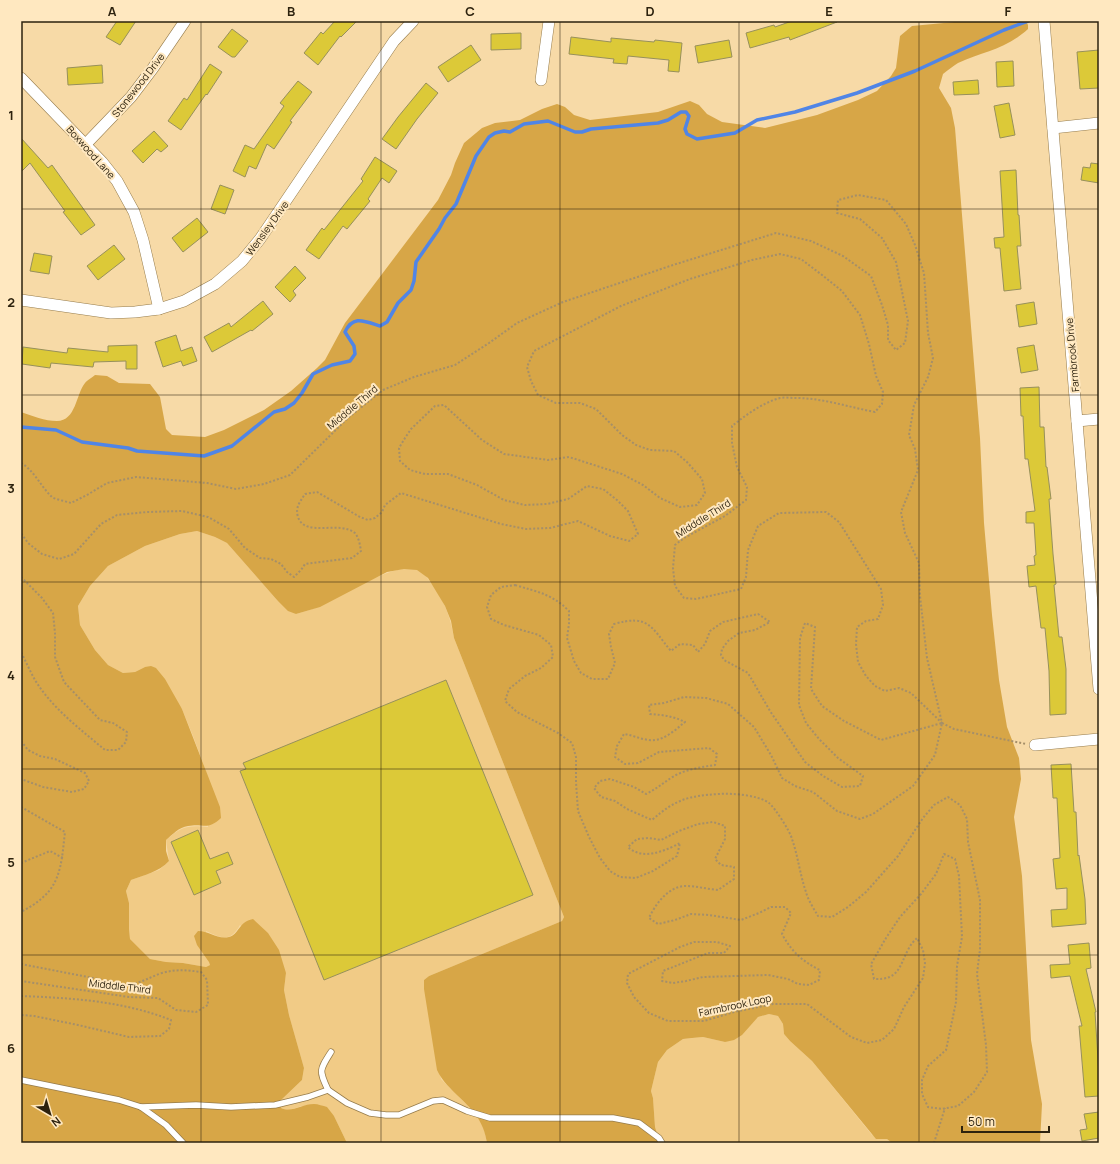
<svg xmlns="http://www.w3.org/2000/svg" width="1120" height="1164" font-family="Manrope,sans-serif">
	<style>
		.green { fill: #f1cb86 }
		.forest { fill: #d7a647 }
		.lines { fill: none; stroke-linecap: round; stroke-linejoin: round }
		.stream { stroke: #5085e6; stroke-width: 3.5 }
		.building { fill: #dcc938; stroke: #97905b }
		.lane-casing { stroke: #967c4c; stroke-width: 7 }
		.street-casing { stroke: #967c4c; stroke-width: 12 }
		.path { stroke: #a58f69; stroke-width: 2; stroke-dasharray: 2 2; stroke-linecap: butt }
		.lane { stroke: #fff; stroke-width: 5.5 }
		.street { stroke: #fff; stroke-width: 11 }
		.grid { fill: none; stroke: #2d220e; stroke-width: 1; stroke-opacity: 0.55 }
		.labels { text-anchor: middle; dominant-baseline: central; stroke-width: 4; stroke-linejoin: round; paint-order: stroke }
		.street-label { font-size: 10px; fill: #2d220e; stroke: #ffe8c0 }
		.neatline { fill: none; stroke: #2d220e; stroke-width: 1.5 }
		.grid-label { font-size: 13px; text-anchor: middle; font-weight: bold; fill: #2d220e }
	</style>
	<rect width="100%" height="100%" fill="#f7daa7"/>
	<g class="green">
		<path d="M197,531L215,537L227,543L277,600L296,614C305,611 314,609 322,605C345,595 394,561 418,570C426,574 431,583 436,590C446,605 451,620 454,638L564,917L562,921L429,976L424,980L441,1079L467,1105L479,1119L484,1128L487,1143H347L334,1116L301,1106C295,1109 288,1111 281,1108L280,1101L302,1080L304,1068L289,1015L284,990L286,973L240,925C230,943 221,938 206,931L210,965L206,967L183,963L166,962L150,959L130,939L129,929V903L126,891L131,880L159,870L169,861L166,840C181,827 187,825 208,827L206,771L193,736L182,709L145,667L135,672L123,673L108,665L95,650L80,625L78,606L90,586L108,566L145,546L180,534Z"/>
		<path d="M769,1014L778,1016L783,1024L784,1034L790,1041L812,1061L872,1135L882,1139H887L892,1143H660L655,1127L653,1098L651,1091L658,1062L667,1050L683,1039L703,1037L725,1042L758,1017Z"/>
	</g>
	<path class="forest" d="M965,21H1026L1028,25V29C1005,50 984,51 958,63C953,66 948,70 943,74L939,88L951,108L955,128L980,438L984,523L992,615L999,680L1007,727L1019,758L1021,779L1014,817L1022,876L1031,1040L1042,1104L1040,1143H892L887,1139H876L812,1061L790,1041L784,1034L783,1024L778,1016L769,1014L758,1017L742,1035L734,1040L725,1042L703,1037L692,1038L683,1039L667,1050L658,1062L651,1091L653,1098L655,1127L660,1143H487C486,1138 485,1133 483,1128C474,1104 447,1092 437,1070L424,989V980L429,976L562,921L564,917L454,638L451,621L445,606L428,578L417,570L404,569L387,572L320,607L296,614L288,611L277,600L227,543L215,537L197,531L180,534L145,546L108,566L90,586L78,606L80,625L95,650L108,665L123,673L135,672L145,667L151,666L156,668L165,679L182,709L220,807L221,818C207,831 204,823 188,826C179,827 172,835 166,840V851L169,861C159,872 144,875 131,880L126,891L129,903V929L130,939L150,959L166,962L183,963L206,967L210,965L209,962L197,945L194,936L198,931C209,931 218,940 229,937C239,935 238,922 253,919L268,933L279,950L286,973L284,990L289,1015L304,1068L302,1080L280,1101L281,1108C292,1113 302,1104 314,1104C318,1104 323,1106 327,1107L334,1116L347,1143H21V412C32,416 45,421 57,421C76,421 76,394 85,383C87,380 92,378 95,375L107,376L119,383L150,384L160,397L166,429L172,435L205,437L224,430L264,410L291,391L317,368L325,360L345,323L438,200L451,175L455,163L464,143L482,128L495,123L520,120L542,109L557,104L565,107L574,115L590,120L658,112L690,101L699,105L707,114L722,122L765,128L817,115L858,100L877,91L891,76L896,68L900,36L912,26Z"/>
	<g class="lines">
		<path class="stream" d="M21,427L56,430L82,442L128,448L137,451L204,456L232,446L274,412L285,409L294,403L302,393L313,374L332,365L350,361L355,354L354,346L345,332C353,315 364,321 380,326L387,322L398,303L411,290L414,281L416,262L439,229L445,218L456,204L476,156L489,137L495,133L504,131L510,132L524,124L548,121L575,132H582L591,129L658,123L668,120L681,112H686L689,116L685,129L687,134L697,139L735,133L757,120L795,112L857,93L915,71L1004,30L1028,21"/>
	</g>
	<g class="building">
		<path d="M117,21H136L120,45L106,37Z"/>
		<path d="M335,21H357L341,37L340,36L318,65L304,53L321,32L323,34Z"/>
		<path d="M792,21L837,22L790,40L789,37L750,48L746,33L774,25L775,27Z"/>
		<path d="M232,29L248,41L235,57H232L218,47Z"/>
		<path d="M521,33V49L491,50V34Z"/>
		<path d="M571,37L611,42V38L654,42L655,40L682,43L679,72L668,71L669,60L628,56L627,64L613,63L614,59L569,54Z"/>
		<path d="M729,40L732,57L698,63L695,46Z"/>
		<path d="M471,45L481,60L448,82L438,67Z"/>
		<path d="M1099,50V88L1080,89L1077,52Z"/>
		<path d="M1013,61L1014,86L997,87L996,62Z"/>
		<path d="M210,64L222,72L207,95L206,94L181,130L168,121L184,98L187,100Z"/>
		<path d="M102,65L103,83L68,85L67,68Z"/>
		<path d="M978,80L979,94L954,95L953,82Z"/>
		<path d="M298,81L312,92L290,121L292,122L274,149L267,144L256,169L249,166L245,177L233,171L245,145L254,149L284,106L280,103Z"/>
		<path d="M426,83L438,93L417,119L396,149L382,139L398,117Z"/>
		<path d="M1009,103L1015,135L1000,138L994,106Z"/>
		<path d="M154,131L168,146L161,152L157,149L143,163L132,151Z"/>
		<path d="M21,138L48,168L52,165L95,225L81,235L63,212L65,211L30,163L21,172Z"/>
		<path d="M375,157L397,171L389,183L382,178L368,199L370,201L347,229L343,226L319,259L306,250L322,228L324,230L363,181L361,179Z"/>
		<path d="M1091,163L1099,164V183L1081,180L1083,167L1090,168Z"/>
		<path d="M1016,170L1018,215H1019L1021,246H1017L1021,289L1004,291L1000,248H995L994,238L1004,237L1000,171Z"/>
		<path d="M220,185L234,190L225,214L211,209Z"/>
		<path d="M197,218L208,232L183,252L172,238Z"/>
		<path d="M114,245L125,259L98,280L87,266Z"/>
		<path d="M34,253L52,256L49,274L30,271Z"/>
		<path d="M295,266L306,278L293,291L296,295L290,302L275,287Z"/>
		<path d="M263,301L273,314L252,331L251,330L212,352L204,337L229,323L231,327Z"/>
		<path d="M1034,302L1037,324L1019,327L1016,305Z"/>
		<path d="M176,335L181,351L192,347L197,361L183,366L181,361L163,367L155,342Z"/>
		<path d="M137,345V369H126V361L94,362L93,367L51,363L50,368L22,364L23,347L67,353L68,348L108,352V346Z"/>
		<path d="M1034,345L1038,370L1021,373L1017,348Z"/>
		<path d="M1039,387L1040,427H1044L1046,467H1047L1051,499H1049L1053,554L1056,584L1054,585L1059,637H1062L1066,669V714L1050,715L1049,671L1045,628H1041L1036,586L1029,587L1027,566L1035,565L1034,556L1036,555L1034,523H1026V512L1035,511L1028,459H1025L1023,416H1021L1020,388Z"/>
		<path d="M446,680L533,895L324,980L240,771L246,769L243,763Z"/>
		<path d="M1071,764L1074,812H1076L1078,856L1079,855L1085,899L1086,924L1052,927L1051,910L1067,909V888L1056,889L1053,859L1060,858L1057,798H1053L1051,765Z"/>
		<path d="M198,830L210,859L228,852L233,864L216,871L221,883L194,895L171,842Z"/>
		<path d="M1089,943L1091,968L1086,969L1096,1012H1095L1099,1075V1096L1085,1097L1079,1026H1082L1070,976L1051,978L1050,965L1070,964L1068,945Z"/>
		<path d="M1099,1112V1138L1082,1141L1080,1130L1087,1129L1084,1114Z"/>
	</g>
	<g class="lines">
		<defs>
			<g id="lane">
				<path d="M21,1080L119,1100L141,1107L166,1125L183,1143"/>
				<path d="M328,1090C319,1070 319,1071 331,1052"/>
				<path d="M141,1107L196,1105L231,1107L275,1105L308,1097L328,1090L347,1103L370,1113L386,1115H399L433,1101L443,1100L467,1111L490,1118H613L639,1123L659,1138L662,1143"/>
			</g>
			<g id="street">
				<path d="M1044,21L1099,689"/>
				<path d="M21,78L102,162L117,181L134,212L143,240L159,309"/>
				<path d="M541,80L549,21"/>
				<path d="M1053,128L1099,123"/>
				<path d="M85,145L131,97L153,68L185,21"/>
				<path d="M21,300L111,313L135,312L159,309L184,301L215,284L242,261L260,239L394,41L413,21"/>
				<path d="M1077,421L1099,419"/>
				<path d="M1035,745L1099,739"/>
			</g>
		</defs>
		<use href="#lane" class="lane-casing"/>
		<use href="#street" class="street-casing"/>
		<g class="path">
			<path d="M21,463C34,470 41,487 52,497C57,500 65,501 71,503L87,495L107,483L136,477L207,483L236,489L264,484L290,475L349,417L383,390L414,377L455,365L489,343L517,323L563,302L673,265L776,233L811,241L843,256L871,276L882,305L888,325V340L896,350L905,343L908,321L896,262L882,238L860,219L837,213L838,200L858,195L886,200L906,224L915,245L924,273L928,333L933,358L928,377L914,405L909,435L915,449L918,470L901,512L905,533L919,563L920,596L927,658L942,723L911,693L899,688L885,691L875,686L866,676L858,662L856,644L857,627L866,621L878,619L883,605L881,589L839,522L826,512L779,513L758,526L748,550L746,577L741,589L696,599L684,598L675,586L673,568L675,545L684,538L725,516L746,500L747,487L737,467L732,443V426C746,415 762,403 780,398C785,397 790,398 795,398C823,398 848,407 875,412L882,404L883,392L876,376L869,344L860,315L842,291L822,275L801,259L780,254L752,260L690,279L621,306L534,351L527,367L531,381L538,395L556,403H580L596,409L622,435L636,445L650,450L674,451L687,462L702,479L705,493L697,505L680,507L660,498L643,485L622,474L569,457L548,460L504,454L482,440L444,405L435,406L411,429L405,438L399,448L400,461L410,470L425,474H448L477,485L504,500L525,505L547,504L568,499L587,486L603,489L617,500L628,511L638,534L629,541L610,536L578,521L550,528L526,529L501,524L401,493L385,505L382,512L375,518L368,520L360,517L317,492L305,494C300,502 295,507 298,517C305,538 339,520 355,533C359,538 360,545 361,551L352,558L305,564L301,570L294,577L287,572L281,564L271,559L260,558L245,548L229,529L208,517L182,511L147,512L117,515L101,524L74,554L59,559L42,554L28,543L21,533"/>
			<path d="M21,577L42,598L53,613L55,633V657L64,682L100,720L113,723L127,732L126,742L118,750H105C80,729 52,708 35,680C30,671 26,662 21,652"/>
			<path d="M515,585C538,592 552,594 569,611V624L567,638L574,661L581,673L592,679H608L615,663L611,647L609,634L614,624C649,614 651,627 671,651L680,644L693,645L698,652L705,644L710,631L723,622L758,614L770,622L755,630L739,633L728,641L722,649L721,655L724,660L748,673L770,711L805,762L823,776L842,787L860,786L863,776L838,758L819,739L806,723L799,705L800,638L805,623L815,627L811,689L822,706L844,721L881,740L942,723L935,755L913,786L873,814L860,819L837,811L813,792L795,786L782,778L771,755L754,727L728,704L706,698L684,697L664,703L649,705L650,714C663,715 673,716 685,722C675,730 663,742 649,740C640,739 632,735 624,734L617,746L615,757L625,764L638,763L659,752L709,748L717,754L715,765C702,767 688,769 676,775C665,781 657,789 646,794L634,787L610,779L600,781L594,788L601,797L615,801L627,809L652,820C676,799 688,796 719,794C732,793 758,795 769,803C775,808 790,831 792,839C798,856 800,875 806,892C808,900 814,909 818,916L832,917L848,907L866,892L898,856L923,818L934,805L948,797L960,805L967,819L968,842L980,900V949L977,974L986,1045L987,1072L974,1092L958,1106L942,1109L928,1107L922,1094V1080L928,1066L946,1050L956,1002L957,966L962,937L959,876L955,859L944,854L936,874L921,894L900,917L886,938L871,964L874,979C900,980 899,966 909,948C911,944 914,941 917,938L923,950L925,963L923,978L904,1007L894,1029L882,1040L867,1043L851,1037L807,1004H773L734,1012L704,1021H668L649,1013L634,997L627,983L628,974L680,947L694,942H717L730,946L724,953H708L663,971L662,981L673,983L686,981L703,977L768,975L788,979L798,984L809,985L819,980L820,970C803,962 791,951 782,934L791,913L785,907H771L759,913L741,920L709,915L691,914L675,920L658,924L649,918C655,905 668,886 686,886C696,886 707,889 718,890L734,879V867L721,865L715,859L725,839V826L713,822L698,824L679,831L661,840L649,838L637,839L628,847C630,849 633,851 636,852C649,858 669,849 680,843L677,856L653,871L636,878L620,877L610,871L600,858L589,837L578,811L576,782V757L572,743L558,733L517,712L505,701L509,689L525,676L541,668L553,657L551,645L539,635L504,625L491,619L487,607L491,595L501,587Z"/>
			<path d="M942,723L954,729L1026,744"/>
			<path d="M21,741L28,750L40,756L55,759L85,773L89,781L84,789L72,792L43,787L21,779"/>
			<path d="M21,807L65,832C62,856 62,882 42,898C36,904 28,908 21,912"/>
			<path d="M21,863L50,851L63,858"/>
			<path d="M21,964L129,985C141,983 150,977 162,973C176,969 187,970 201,972L207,980L208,1005L196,1012L176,1010L158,998L129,997L21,981"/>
			<path d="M21,996C72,998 123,1001 171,1020L169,1029L160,1036L129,1037L78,1025L34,1016L21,1015"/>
			<path d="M934,1143L945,1108"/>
		</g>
		<use href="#lane" class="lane"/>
		<use href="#street" class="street"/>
	</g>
	<path class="grid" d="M201,21V1143M381,21V1143M560,21V1143M739,21V1143M919,21V1143M21,209H1099M21,395H1099M21,582H1099M21,769H1099M21,955H1099"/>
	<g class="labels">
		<g class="street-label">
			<text transform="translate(138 85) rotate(-52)">Stonewood Drive</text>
			<text transform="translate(91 152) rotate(48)">Boxwood Lane</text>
			<text transform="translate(267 228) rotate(-54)">Wensley Drive</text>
			<text transform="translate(1072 355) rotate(-95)">Farmbrook Drive</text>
			<text transform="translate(352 407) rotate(-40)">Midddle Third</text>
			<text transform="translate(703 518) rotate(-32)">Midddle Third</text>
			<text transform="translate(120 986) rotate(7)">Midddle Third</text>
			<text transform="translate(735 1005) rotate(-12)">Farmbrook Loop</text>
		</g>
	</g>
	<rect width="1120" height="1164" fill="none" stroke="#ffe8c0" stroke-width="44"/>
	<g transform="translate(50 1114) rotate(142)" stroke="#ffe8c0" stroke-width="3" paint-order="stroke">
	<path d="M0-3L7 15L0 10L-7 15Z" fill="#2d220e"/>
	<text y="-6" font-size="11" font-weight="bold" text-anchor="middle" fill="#2d220e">N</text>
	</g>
	<path d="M962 1126v6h87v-6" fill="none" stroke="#2d220e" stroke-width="2"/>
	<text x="968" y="1126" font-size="12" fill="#2d220e" stroke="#ffe8c0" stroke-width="3" paint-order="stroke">50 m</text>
	<rect x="22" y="22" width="1076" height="1120" class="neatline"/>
	<g class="grid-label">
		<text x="112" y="16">A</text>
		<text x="291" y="16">B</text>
		<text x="470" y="16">C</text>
		<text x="650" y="16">D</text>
		<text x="829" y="16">E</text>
		<text x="1008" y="16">F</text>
		<text x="11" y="120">1</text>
		<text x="11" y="307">2</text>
		<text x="11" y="493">3</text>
		<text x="11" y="680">4</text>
		<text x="11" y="867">5</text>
		<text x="11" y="1053">6</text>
	</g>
</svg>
